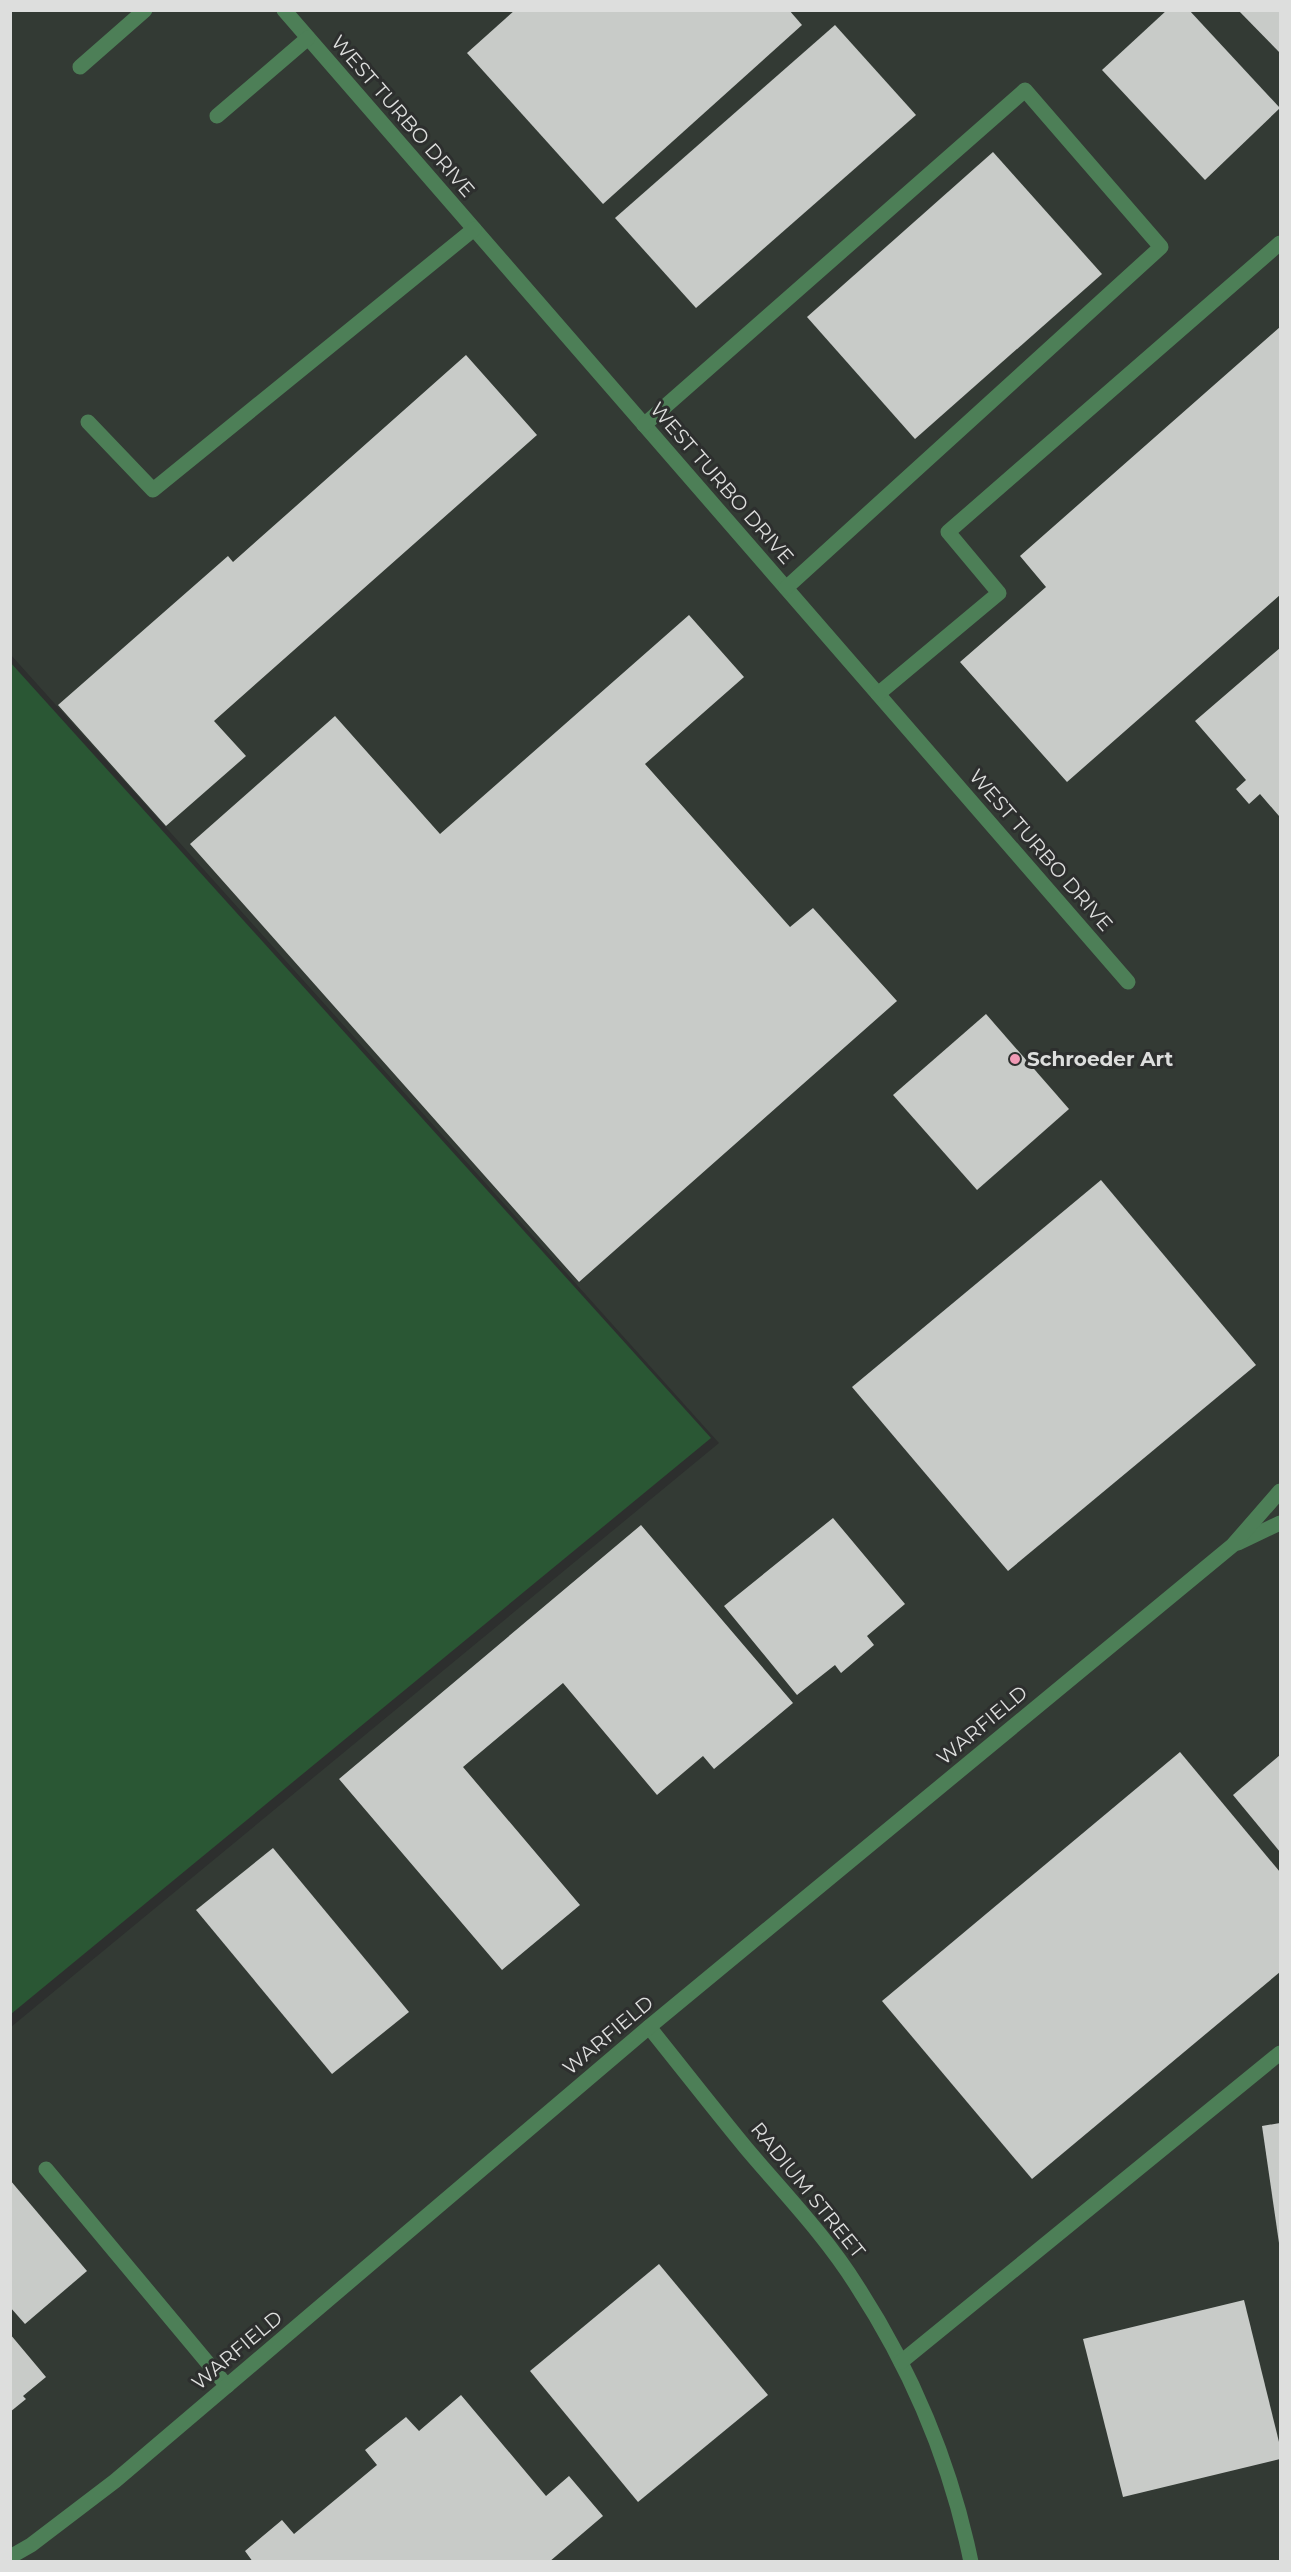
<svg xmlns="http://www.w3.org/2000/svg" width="1291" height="2572" font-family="Montserrat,sans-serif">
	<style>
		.built { fill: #333a34 }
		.green { fill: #2a5734 }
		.building { fill: #c8cbc8 }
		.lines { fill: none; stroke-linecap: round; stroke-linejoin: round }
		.minor { stroke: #4d7f57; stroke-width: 15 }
		.poi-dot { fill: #f09ab5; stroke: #2d2f2e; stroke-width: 2 }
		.labels { text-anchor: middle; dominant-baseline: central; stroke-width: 6; stroke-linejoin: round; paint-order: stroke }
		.street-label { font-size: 20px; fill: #dddedd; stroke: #2d2f2e }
		.poi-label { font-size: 20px; font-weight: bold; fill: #dddedd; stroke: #2d2f2e; text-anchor: start }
	</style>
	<rect width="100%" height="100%" fill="#2d2f2e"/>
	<path class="built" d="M11,11H1280V2561L11,2562V2027L719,1443L11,655Z"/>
	<path class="green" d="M10,662L711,1438L11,2014H10Z"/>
	<g class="building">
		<path d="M515,10H789L802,25L603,204L467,53Z"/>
		<path d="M1167,10H1189L1280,108L1205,180L1102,70Z"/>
		<path d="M1238,10H1280V53Z"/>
		<path d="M835,25L916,115L696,308L615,218Z"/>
		<path d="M993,152L1102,274L915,439L807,317Z"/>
		<path d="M1280,327V595L1067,782L960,662L1046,587L1020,556Z"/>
		<path d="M466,355L537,435L214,721L246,756L166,826L58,705L228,556L233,562Z"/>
		<path d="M689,615L744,677L645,764L790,927L813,908L897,1001L579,1282L190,844L335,716L440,834Z"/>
		<path d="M1280,648V814L1279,816L1260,794L1249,804L1236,789L1246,780L1195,721Z"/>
		<path d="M986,1014L1069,1109L977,1190L893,1095Z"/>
		<path d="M1101,1180L1256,1365L1008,1571L852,1387Z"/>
		<path d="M833,1518L905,1604L867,1636L874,1645L841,1673L835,1665L797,1695L724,1606Z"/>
		<path d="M641,1525L793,1703L714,1769L703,1756L657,1795L563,1683L463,1767L580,1905L502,1970L339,1779Z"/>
		<path d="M1180,1752L1280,1872V1972L1032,2179L882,2001Z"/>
		<path d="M1280,1755V1852L1233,1795Z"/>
		<path d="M273,1848L409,2012L332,2074L196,1910Z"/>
		<path d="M1280,2123V2243H1279L1262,2126Z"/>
		<path d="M10,2180L87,2271L25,2324L10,2307Z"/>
		<path d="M659,2264L768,2395L638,2502L530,2371Z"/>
		<path d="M1244,2300L1280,2446V2459L1123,2497L1083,2339Z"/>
		<path d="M10,2334L46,2377L23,2396L26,2399L10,2412Z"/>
		<path d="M461,2395L546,2496L569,2476L603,2516L549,2562H253L245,2551L282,2520L294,2534L377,2465L365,2450L406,2417L419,2431Z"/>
	</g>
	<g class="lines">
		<g class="minor">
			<path d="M284,10L1128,982"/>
			<path d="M80,67L145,10"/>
			<path d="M217,116L308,38"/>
			<path d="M88,422L153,490L474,229"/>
			<path d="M644,425L1025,90L1161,247L786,588"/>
			<path d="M878,694L999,593L948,532L1280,243"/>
			<path d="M1238,1543L1280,1523"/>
			<path d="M649,2027C682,2068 713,2108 746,2148C784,2193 825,2235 857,2286C911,2369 951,2464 971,2562"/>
			<path d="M46,2169L227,2386"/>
			<path d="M901,2362L1280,2053"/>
			<path d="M10,2557L31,2545L115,2481L649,2027L1233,1545L1280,1491"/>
		</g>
	</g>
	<circle class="poi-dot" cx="1015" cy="1059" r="6"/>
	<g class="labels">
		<g class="street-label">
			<text transform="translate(403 116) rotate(49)">WEST TURBO DRIVE</text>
			<text transform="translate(722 483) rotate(49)">WEST TURBO DRIVE</text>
			<text transform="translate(1041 850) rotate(49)">WEST TURBO DRIVE</text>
			<text transform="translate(982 1725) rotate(-40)">WARFIELD</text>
			<text transform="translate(608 2035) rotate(-40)">WARFIELD</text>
			<text transform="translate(808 2190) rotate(51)">RADIUM STREET</text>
			<text transform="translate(237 2350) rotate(-40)">WARFIELD</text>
		</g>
		<g class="poi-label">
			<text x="1027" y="1059">Schroeder Art</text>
		</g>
	</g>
	<rect width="1291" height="2572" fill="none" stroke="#dddedd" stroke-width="24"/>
</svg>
